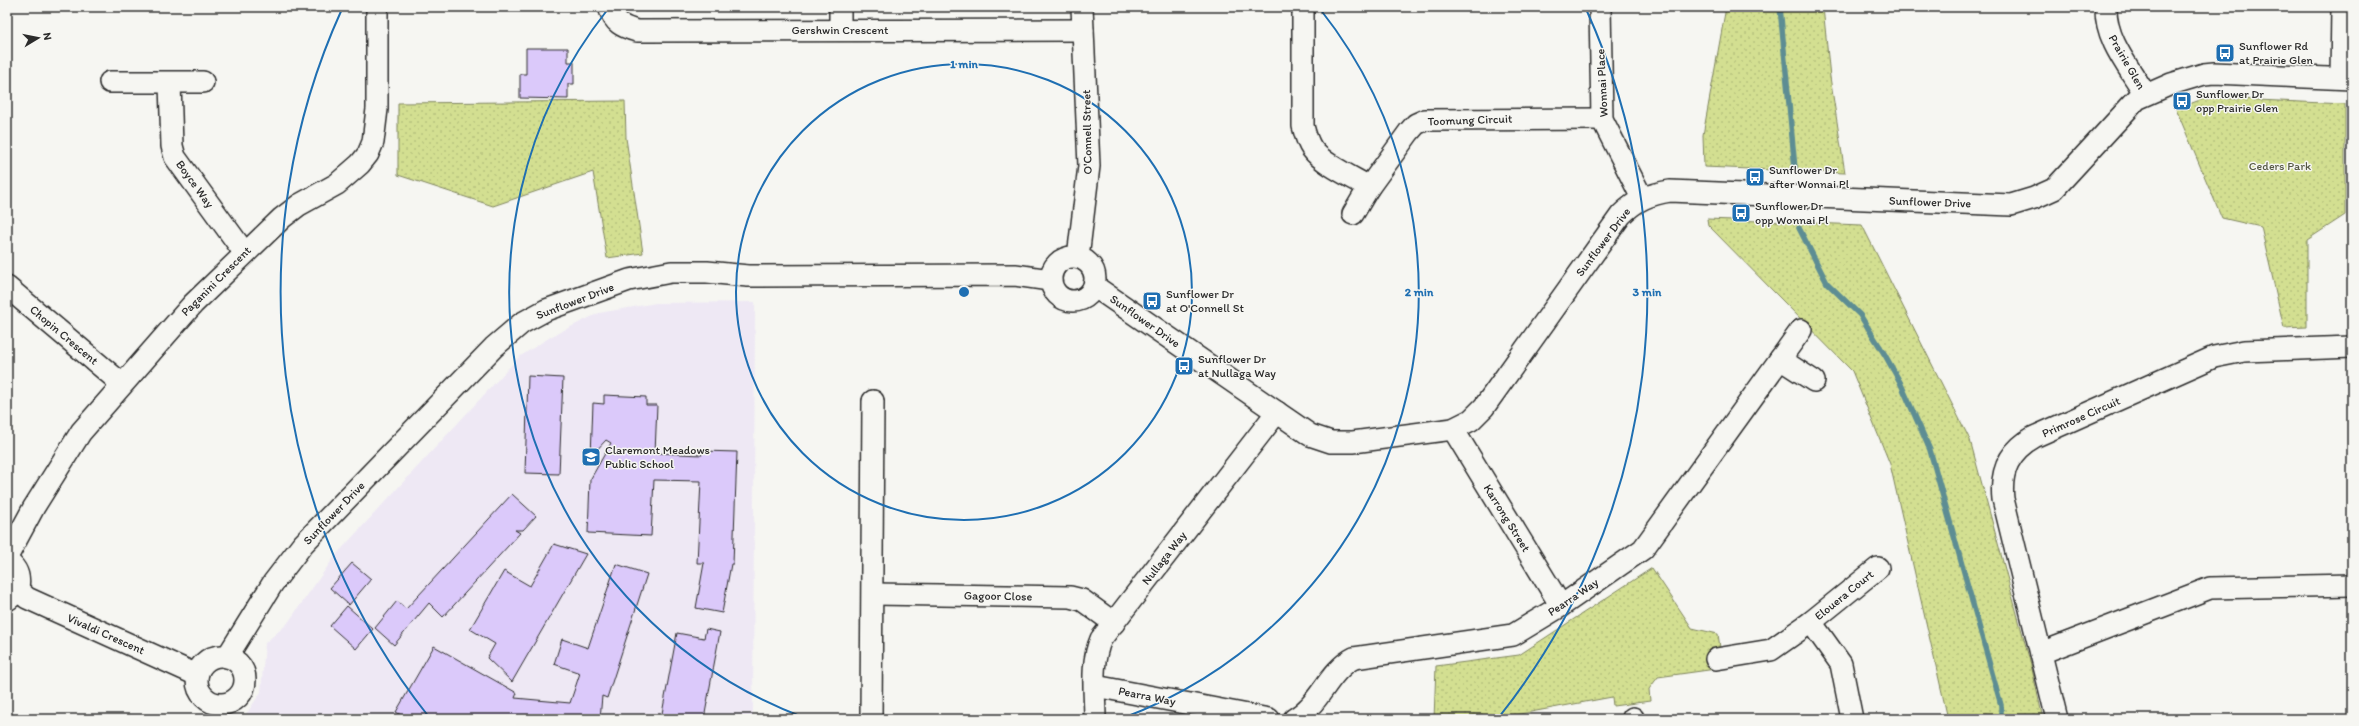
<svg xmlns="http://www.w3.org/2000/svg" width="2359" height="726" font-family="Itim,sans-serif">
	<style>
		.built { fill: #eee8f4 }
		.park { fill: url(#park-dots); stroke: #7f855e }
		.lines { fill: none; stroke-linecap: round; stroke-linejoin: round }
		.stream { stroke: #5d8d93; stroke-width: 5.5 }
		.building { fill: #dbc9fa; stroke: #2b2b2b }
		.minor-casing { stroke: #2b2b2b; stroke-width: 24 }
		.minor { stroke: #f6f6f2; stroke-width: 21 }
		.ring { fill: none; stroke: #1f6fb2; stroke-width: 2 }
		.labels { text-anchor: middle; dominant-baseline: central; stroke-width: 3; stroke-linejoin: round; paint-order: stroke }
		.street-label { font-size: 12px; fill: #2b2b2b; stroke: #f6f6f2 }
		.poi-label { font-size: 12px; fill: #2b2b2b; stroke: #f6f6f2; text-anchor: start }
		.park-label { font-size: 12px; fill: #555844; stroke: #f6f6f2 }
		.centre { fill: #1f6fb2; stroke: #f6f6f2; stroke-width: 2 }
		.ring-label { font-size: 12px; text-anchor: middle; font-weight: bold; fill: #1f6fb2; stroke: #f6f6f2; stroke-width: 3; stroke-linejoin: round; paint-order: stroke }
	</style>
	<defs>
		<pattern id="park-dots" width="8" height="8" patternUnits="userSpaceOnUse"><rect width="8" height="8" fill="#d3df91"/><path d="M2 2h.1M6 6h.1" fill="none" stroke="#b5c07d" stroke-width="1.8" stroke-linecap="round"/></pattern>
	</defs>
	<rect width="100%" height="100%" fill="#f6f6f2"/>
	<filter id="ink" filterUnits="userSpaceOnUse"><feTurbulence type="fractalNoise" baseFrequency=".025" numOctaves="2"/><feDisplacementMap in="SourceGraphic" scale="8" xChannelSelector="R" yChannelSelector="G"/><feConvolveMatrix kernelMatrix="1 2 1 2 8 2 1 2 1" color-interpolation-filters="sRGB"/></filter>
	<g filter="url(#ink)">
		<path class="built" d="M755,302L753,719H243L261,692L265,643L287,624L335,556L519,357L552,336L599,313L656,303Z"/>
		<g class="park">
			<path d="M1726,7H1823L1830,77L1845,173L1704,167L1703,135Z"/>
			<path d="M2213,98L2345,104V215L2307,240V327L2284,328L2261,227L2222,218L2176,109L2200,100Z"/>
			<path d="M625,101L626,138L643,253L607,258L593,172L493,206L398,175V103Z"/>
			<path d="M1707,219L1862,225L1970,440L2032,669L2043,719H1948L1890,464L1852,371L1708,225Z"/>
			<path d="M1652,568L1692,628L1718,634L1723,668L1658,677L1649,689L1650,701L1613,706L1612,697L1493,719H1434L1436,666L1519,655Z"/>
		</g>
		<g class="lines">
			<g class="stream">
				<path d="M1780,7L1795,169"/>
				<path d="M1799,228L1827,283L1860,315L1885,355L1900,382L1930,450L2001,705V719"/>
			</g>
		</g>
		<g class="building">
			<path d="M526,48H568V62H574V84H568V99L520,98V74H526Z"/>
			<path d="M528,376L563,378L559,474L525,473Z"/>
			<path d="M604,395L646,397V405H657L655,453L702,455V451L737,452L733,564H731L722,613L696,608L704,563H697L701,481L654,480L651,536L588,533L590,480L611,443L606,440L591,456L593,403L604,404Z"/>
			<path d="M512,494L536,516L523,530H515L520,533L443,617L429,603L394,645L375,628L397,601L406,609Z"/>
			<path d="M554,544L586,554L512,682L487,658L495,644L470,629L504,571L530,586Z"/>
			<path d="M352,563L371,579L349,605L330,588Z"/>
			<path d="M616,564L647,574L607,698L602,696L600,719H408L396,712L434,646L517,693L515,698L570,703L580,673L554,664L562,639L588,648Z"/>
			<path d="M347,606L373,629L356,649L330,626Z"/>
			<path d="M706,629L720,632L704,719H661L677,633L704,638Z"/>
		</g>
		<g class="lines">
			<defs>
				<g id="minor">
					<path d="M609,7C614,23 622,27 637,31L1083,30"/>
					<path d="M840,7V30"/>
					<path d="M1303,7V126C1305,134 1307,142 1312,149C1323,164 1352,177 1369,187"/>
					<path d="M1600,7L1602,119L1642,198"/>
					<path d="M2106,7C2105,40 2129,67 2145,94"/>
					<path d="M2341,77L2342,7"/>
					<path d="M110,82H203"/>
					<path d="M170,83L172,146L175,157L244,252"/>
					<path d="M1353,214L1369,187L1409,132L1416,124L1425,120L1602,119"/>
					<circle cx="1073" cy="279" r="22"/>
					<path d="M1078,257L1089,166L1082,7"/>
					<path d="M1094,286L1310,435L1331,442H1353L1453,429L1471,420L1484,407L1621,215C1636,200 1650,194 1670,191L2011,205L2034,198L2054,189L2137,99L2171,84L2204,74L2214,73L2352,79"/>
					<path d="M7,287L122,384"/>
					<path d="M1780,359L1814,381"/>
					<path d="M1453,429L1561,606"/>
					<path d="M7,557L34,507L81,432L193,304L282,218L299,205L337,184L360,164L368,154L373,142L377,109V7"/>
					<path d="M7,561C22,571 23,591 7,600"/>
					<path d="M17,589L27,598L197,675"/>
					<path d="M873,594L1070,597L1082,600L1114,623"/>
					<path d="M1811,622L1841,664L1852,719"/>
					<path d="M2041,653L2210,588L2352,585"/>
					<circle cx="221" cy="680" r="24"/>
					<path d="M227,657L273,583L303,544L494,347L522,323L546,310L629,280L671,272H707L748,276L1015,275L1050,280"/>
					<path d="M1716,659L1771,650L1811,622L1878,568"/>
					<path d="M1095,686L1269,719"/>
					<path d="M1633,718V719"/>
					<path d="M871,719L873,401"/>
					<path d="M1095,719C1095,693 1090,664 1101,639L1277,412"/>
					<path d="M1294,719C1320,705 1328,671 1354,658L1513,635L1561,606L1643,549L1801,330"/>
					<path d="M2057,719L2003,499C2000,471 2009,451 2034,437L2214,357L2244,351L2352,347"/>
				</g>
			</defs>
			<use href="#minor" class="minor-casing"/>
			<use href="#minor" class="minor"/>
		</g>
	</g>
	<g class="ring">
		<circle cx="964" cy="292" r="228"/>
		<path d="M805 718A455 455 0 0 1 608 9M1320 9A455 455 0 0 1 1123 718"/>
		<path d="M429 717A683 683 0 0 1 342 9M1586 9A683 683 0 0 1 1499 717"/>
	</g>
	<defs>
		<symbol id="bus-square" viewBox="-11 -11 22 22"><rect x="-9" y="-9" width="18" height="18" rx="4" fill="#1f6fb2" stroke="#f6f6f2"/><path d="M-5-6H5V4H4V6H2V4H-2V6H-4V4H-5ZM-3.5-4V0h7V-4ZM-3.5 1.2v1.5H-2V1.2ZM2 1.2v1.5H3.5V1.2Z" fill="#fff"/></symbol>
		<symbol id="school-square" viewBox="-11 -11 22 22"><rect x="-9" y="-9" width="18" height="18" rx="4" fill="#1f6fb2" stroke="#f6f6f2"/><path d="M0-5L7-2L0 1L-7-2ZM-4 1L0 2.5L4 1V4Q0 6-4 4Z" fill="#fff"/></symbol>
	</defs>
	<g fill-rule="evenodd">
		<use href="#bus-square" x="2214" y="42" width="22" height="22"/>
		<use href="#bus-square" x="2171" y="90" width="22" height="22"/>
		<use href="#bus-square" x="1744" y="166" width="22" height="22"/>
		<use href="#bus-square" x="1730" y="202" width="22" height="22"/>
		<use href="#bus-square" x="1141" y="290" width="22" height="22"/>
		<use href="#bus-square" x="1173" y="355" width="22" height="22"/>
		<use href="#school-square" x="580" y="446" width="22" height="22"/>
	</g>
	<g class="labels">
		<g class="street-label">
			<text x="840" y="30">Gershwin Crescent</text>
			<text transform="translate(2127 62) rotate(60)">Prairie Glen</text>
			<text transform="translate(1602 83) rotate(-93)">Wonnai Place</text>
			<text transform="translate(1470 120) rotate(-2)">Toomung Circuit</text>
			<text transform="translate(1087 132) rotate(-91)">O'Connell Street</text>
			<text transform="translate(195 184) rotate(54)">Boyce Way</text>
			<text transform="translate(1930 202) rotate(2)">Sunflower Drive</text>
			<text transform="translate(1603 242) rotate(-53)">Sunflower Drive</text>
			<text transform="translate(216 281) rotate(-45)">Paganini Crescent</text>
			<text transform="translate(575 301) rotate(-21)">Sunflower Drive</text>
			<text transform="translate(1145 321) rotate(35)">Sunflower Drive</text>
			<text transform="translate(64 335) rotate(40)">Chopin Crescent</text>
			<text transform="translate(2081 417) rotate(-24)">Primrose Circuit</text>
			<text transform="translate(334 513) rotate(-46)">Sunflower Drive</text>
			<text transform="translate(1507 518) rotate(58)">Karrong Street</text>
			<text transform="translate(1164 558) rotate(-52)">Nullaga Way</text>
			<text transform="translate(1844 595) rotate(-39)">Elouera Court</text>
			<text transform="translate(998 596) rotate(1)">Gagoor Close</text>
			<text transform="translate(1573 597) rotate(-34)">Pearra Way</text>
			<text transform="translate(106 634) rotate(24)">Vivaldi Crescent</text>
			<text transform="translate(1147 696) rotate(11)">Pearra Way</text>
		</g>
		<g class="poi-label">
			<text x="2239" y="46">Sunflower Rd<tspan x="2239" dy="14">at Prairie Glen</tspan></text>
			<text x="2196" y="94">Sunflower Dr<tspan x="2196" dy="14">opp Prairie Glen</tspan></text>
			<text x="1769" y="170">Sunflower Dr<tspan x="1769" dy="14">after Wonnai Pl</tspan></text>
			<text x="1755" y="206">Sunflower Dr<tspan x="1755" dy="14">opp Wonnai Pl</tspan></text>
			<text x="1166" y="294">Sunflower Dr<tspan x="1166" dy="14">at O'Connell St</tspan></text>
			<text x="1198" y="359">Sunflower Dr<tspan x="1198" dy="14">at Nullaga Way</tspan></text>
			<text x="605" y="450">Claremont Meadows<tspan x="605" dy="14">Public School</tspan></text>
		</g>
		<g class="park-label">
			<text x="2280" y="166">Ceders Park</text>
		</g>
	</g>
	<circle cx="964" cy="292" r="6" class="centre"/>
	<g class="ring-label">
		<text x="964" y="68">1 min</text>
		<text x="1419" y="296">2 min</text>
		<text x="1647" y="296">3 min</text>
	</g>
	<rect width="2359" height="726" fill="none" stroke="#f6f6f2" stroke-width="24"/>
	<rect x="12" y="12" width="2335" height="702" fill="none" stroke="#2b2b2b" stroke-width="1.5" filter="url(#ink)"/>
	<g transform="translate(38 38) rotate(80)" stroke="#f6f6f2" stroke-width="3" paint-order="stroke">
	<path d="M0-3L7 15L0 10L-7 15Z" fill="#2b2b2b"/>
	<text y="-6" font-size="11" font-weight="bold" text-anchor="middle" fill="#2b2b2b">N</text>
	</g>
</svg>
